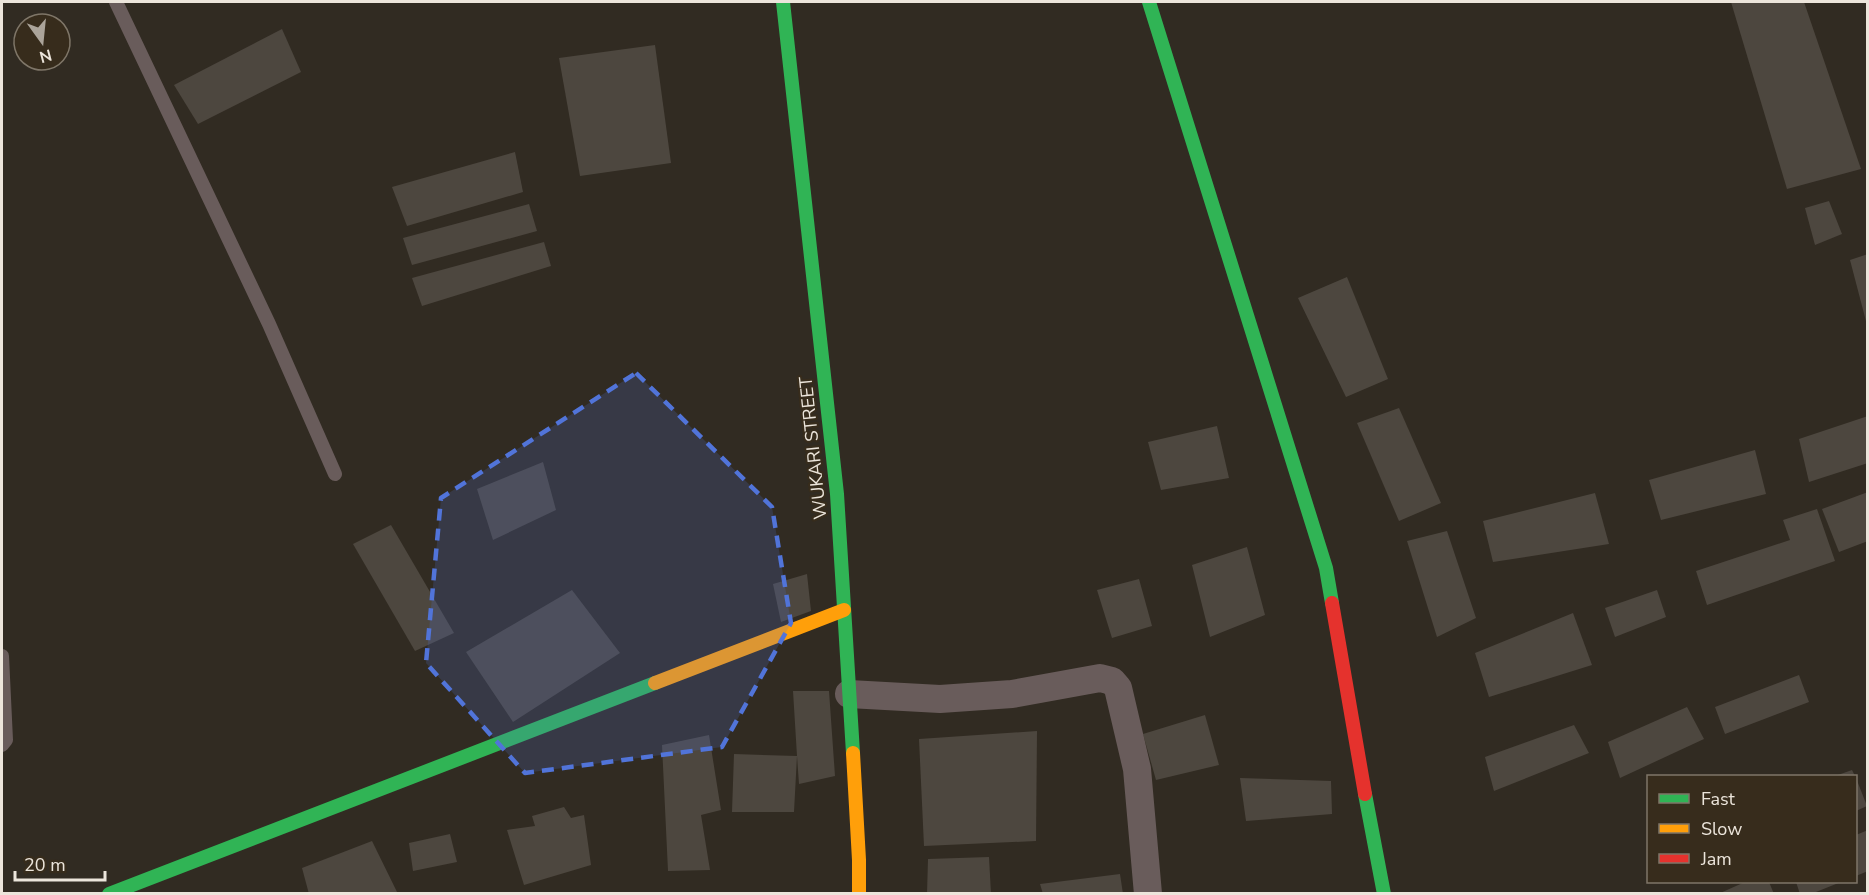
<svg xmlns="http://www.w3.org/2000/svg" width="1869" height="895" font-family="'Nunito Sans',sans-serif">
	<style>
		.building { fill: #4d473f }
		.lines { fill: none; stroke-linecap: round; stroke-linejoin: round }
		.lane { stroke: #695c5b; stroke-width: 14 }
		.street { stroke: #695c5b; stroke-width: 28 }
		.fast { stroke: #30b455; stroke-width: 14 }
		.slow { stroke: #ff9f0a; stroke-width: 14 }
		.jam { stroke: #e5322d; stroke-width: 14 }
		.marked { fill: #5174d9; fill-opacity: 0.2; stroke: #5174d9; stroke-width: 4.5; stroke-dasharray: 12 8; stroke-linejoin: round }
		.labels { text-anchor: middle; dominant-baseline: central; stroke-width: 4.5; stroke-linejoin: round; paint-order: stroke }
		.street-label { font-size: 18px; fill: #ece5db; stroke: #372c1c }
	</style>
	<rect width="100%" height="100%" fill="#312b22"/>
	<g class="building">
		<path d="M1731,2H1804L1861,169L1787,189Z"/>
		<path d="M282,29L301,72L198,124L174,85Z"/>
		<path d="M655,45L671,163L580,176L559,58Z"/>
		<path d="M515,152L523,192L407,226L392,187Z"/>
		<path d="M1829,201L1842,234L1815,245L1805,208Z"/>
		<path d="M529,204L537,231L412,265L403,238Z"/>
		<path d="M544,242L551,266L422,306L412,278Z"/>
		<path d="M1868,254V325H1867L1850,260Z"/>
		<path d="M1347,277L1388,379L1346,397L1298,298Z"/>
		<path d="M1399,408L1441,503L1399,521L1357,423Z"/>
		<path d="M1868,416V463L1809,482L1799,439Z"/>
		<path d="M1217,426L1229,478L1161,490L1148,442Z"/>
		<path d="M1755,450L1766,494L1661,520L1649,480Z"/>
		<path d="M543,462L556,510L493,540L477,489Z"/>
		<path d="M1868,492V541L1839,552L1822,509Z"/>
		<path d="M1595,493L1609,544L1493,562L1483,521Z"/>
		<path d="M1817,509L1835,561L1707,605L1696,571L1790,540L1783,520Z"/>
		<path d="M391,525L454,633L415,651L353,544Z"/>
		<path d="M1447,531L1476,618L1437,637L1407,541Z"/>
		<path d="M1247,547L1265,615L1210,637L1192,565Z"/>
		<path d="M807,574L811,611L781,622L773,584Z"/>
		<path d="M1139,579L1152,626L1112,638L1097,590Z"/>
		<path d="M572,590L620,653L513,722L466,652Z"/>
		<path d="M1657,590L1666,617L1615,637L1605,608Z"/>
		<path d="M1573,613L1592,665L1489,697L1475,653Z"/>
		<path d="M1799,675L1809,702L1725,734L1715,707Z"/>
		<path d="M793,691H829L835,776L799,784L797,756L794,812H732L734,754L797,756Z"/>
		<path d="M1687,707L1704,739L1620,778L1608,742Z"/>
		<path d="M1205,715L1219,765L1156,780L1143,734Z"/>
		<path d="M1574,725L1589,753L1494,791L1485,757Z"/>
		<path d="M1037,731L1036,841L924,846L919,739Z"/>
		<path d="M709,735L721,810L701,815L710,870L668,871L662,745Z"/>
		<path d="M1852,770L1855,776H1835Z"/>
		<path d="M1240,778L1331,781L1332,814L1246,821Z"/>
		<path d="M1856,778L1867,806L1856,811Z"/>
		<path d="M564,807L571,818L584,815L591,865L524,885L507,830L535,826L532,816Z"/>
		<path d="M1868,830V871L1856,876V835Z"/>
		<path d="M450,834L457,862L413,871L409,843Z"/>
		<path d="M372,841L398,894H309L302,868Z"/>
		<path d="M989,857L991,894H927L928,859Z"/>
		<path d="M1120,874L1123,894H1043L1040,884Z"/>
		<path d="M1745,882H1769L1774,894H1718Z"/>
		<path d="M1796,882H1841L1811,894H1800Z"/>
	</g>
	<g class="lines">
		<g class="lane">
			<path d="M116,2L269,324L335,474"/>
			<path d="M2,656L6,740L2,745"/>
		</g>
		<path class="street" d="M849,694L940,699L1012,694L1100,678L1112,681L1118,688L1137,769L1148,894"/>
		<g class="fast">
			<path d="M783,2L837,494L853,753"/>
			<path d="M1149,2L1326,568L1332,603"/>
			<path d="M1365,794L1384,894"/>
			<path d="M109,894L655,683"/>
		</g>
		<g class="slow">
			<path d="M655,683L844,610"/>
			<path d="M853,753L859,860V894"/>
		</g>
		<path class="jam" d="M1332,603L1365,794"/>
	</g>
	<path class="marked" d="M636,373L772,507L791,623L722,747L525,773L426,663L441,498Z"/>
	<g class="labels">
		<g class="street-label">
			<text transform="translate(813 448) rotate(-96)">WUKARI STREET</text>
		</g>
	</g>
	<rect width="1869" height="895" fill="none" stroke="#ece5db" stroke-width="6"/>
	<rect x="1647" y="775" width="210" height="108" fill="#372c1c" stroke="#7f7668" stroke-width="1.5"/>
	<rect x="1659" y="794" width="30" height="9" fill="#30b455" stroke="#7f7668" stroke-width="1.5"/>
	<text x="1701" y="805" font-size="18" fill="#ece5db">Fast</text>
	<rect x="1659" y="824" width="30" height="9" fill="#ff9f0a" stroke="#7f7668" stroke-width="1.5"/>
	<text x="1701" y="835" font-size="18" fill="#ece5db">Slow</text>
	<rect x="1659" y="854" width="30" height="9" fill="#e5322d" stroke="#7f7668" stroke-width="1.5"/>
	<text x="1701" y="865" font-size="18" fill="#ece5db">Jam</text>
	<g transform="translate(42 42) rotate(165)"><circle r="28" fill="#372c1c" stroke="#7f7668" stroke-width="1.5"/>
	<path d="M0-4.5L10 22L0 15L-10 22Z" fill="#aba49a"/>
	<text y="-9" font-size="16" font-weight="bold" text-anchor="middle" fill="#ece5db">N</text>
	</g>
	<path d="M15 871v9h90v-9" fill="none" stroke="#ece5db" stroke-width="3"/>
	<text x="24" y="871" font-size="18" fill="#ece5db" stroke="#372c1c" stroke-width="4.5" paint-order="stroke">20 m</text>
</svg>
